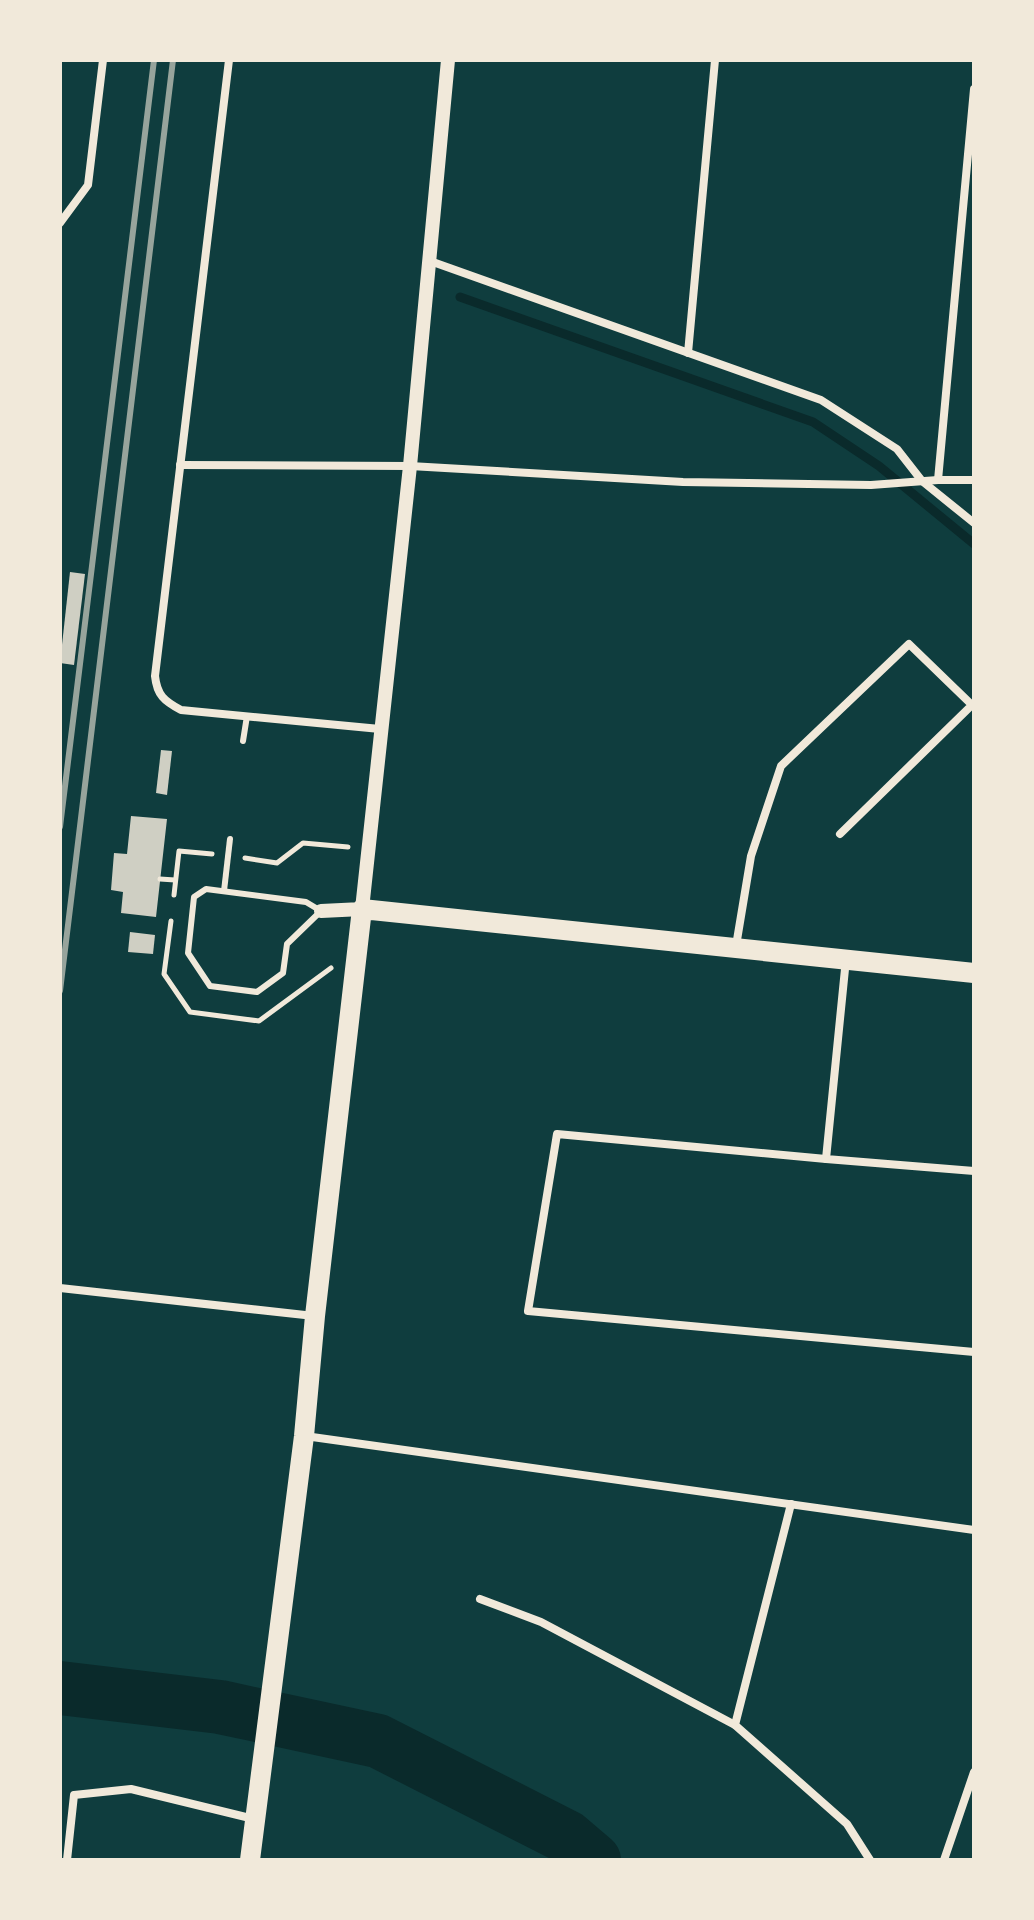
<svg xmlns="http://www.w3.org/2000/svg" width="1034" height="1920" font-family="'Public Sans',sans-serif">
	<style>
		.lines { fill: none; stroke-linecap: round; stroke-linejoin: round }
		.stream { stroke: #0a2a2b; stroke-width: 9 }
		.river { stroke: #0a2a2b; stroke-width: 54 }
		.building { fill: #cfcfc3 }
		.path { stroke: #f1e9da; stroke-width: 5 }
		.service { stroke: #f1e9da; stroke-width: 6 }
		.minor { stroke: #f1e9da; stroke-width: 8 }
		.tertiary { stroke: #f1e9da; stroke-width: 14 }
		.primary { stroke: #f1e9da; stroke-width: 20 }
		.rail { stroke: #97a49c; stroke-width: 6 }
	</style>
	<rect width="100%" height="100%" fill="#0f3d3e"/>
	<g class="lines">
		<path class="stream" d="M460,297L813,422L879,466L974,544"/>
		<path class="river" d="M60,1688L220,1707L378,1741L567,1837L594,1860"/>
	</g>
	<g class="building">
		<path d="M70,572L85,574L74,665L60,663Z"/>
		<path d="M161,750L172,751L167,795L156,793Z"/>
		<path d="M131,816L167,819L156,917L121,913L123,892L111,890L114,853L127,854Z"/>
		<path d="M130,932L155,935L153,954L128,952Z"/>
	</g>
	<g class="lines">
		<g class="path">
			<path d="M245,858L277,863L303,843L348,847"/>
			<path d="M160,879L175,880"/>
			<path d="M174,895L179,851L212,854"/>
			<path d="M171,921L164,974L190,1012L259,1021L331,968"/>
		</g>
		<g class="service">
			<path d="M243,741L247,716"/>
			<path d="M206,889L306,902L321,911L287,944L283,973L257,992L210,986L188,953L194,897Z"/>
			<path d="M224,891L230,839"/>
		</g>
		<g class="minor">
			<path d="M229,60L155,676C157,695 164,701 181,710L380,729"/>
			<path d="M60,223L88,185L103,60"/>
			<path d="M430,261L821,400L897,449L922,481L974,523"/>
			<path d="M688,353L715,60"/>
			<path d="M180,465L410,466L683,482L871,485L938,480H974"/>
			<path d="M938,480L974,89"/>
			<path d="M736,946L751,856L781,766L909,644L972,705L840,834"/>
			<path d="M846,959L826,1159L974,1171"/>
			<path d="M826,1159L557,1134L528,1311L974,1352"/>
			<path d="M60,1288L314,1316"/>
			<path d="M305,1436L974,1530"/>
			<path d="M791,1504L735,1725L847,1824L870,1860"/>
			<path d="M480,1599L541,1622L735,1725"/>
			<path d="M67,1860L74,1795L131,1789L254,1819"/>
			<path d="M944,1860L974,1772"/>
		</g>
		<path class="tertiary" d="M321,911L362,909L410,466L448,60"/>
		<path class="primary" d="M250,1860L304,1436L315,1316L362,909L974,973"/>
		<g class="rail">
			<path d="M60,827L154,60"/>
			<path d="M60,991L173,60"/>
		</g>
	</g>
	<rect width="1034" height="1920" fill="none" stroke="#f1e9da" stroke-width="124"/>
</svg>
